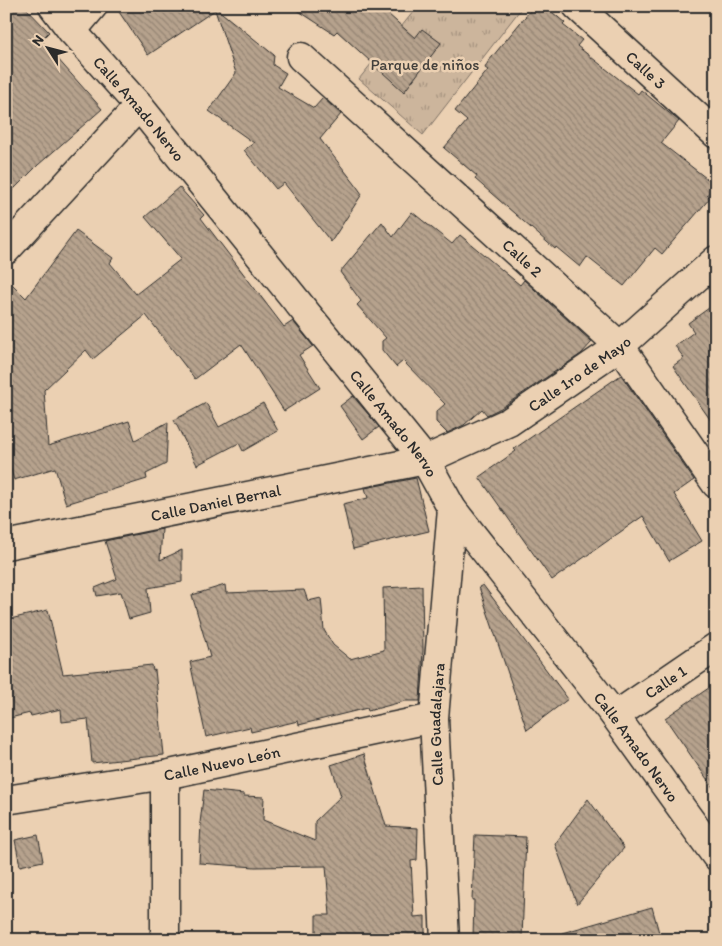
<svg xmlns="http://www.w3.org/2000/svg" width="722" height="946" font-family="Itim,sans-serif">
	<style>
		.park { fill: url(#park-tufts); stroke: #7c7064 }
		.building { fill: url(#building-back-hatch); stroke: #2b2b2b }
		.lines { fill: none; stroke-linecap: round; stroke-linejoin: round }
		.minor-casing { stroke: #2b2b2b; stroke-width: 31 }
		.minor { stroke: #ebd0b2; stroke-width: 28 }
		.labels { text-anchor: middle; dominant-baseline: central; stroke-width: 5; stroke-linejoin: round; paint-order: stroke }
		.park-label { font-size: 16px; fill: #43403c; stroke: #ebd0b2 }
		.street-label { font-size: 16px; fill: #2b2b2b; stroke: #ebd0b2 }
	</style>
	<defs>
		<pattern id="park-tufts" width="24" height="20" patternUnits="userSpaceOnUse" patternTransform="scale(1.25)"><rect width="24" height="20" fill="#ccb59c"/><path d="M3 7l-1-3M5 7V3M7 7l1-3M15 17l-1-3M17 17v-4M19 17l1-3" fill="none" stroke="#a6937f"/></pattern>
		<pattern id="building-back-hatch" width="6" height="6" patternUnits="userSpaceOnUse" patternTransform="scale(1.25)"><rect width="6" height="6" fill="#b6a28d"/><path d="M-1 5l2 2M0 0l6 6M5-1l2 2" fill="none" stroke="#948473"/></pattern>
	</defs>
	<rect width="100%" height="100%" fill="#ebd0b2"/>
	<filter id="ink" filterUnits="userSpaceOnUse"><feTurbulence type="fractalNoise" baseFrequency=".02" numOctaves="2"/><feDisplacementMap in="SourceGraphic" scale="10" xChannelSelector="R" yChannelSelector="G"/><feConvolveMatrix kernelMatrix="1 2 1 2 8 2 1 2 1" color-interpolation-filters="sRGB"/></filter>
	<g filter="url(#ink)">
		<path class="park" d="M418,6H523L423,135L359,79Z"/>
		<g class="building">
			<path d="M6,6H24L49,32L41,40L102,109L38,165L6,197Z"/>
			<path d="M115,6H221L217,9L274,55L273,65L286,73L278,87L314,108L323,98L341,114L320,139L355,184L362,194L331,242L284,183L276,189L244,150L254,143L209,111L236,73L215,10L148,55Z"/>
			<path d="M291,6H379L415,38L422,29L441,43L404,92L337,31L334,34Z"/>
			<path d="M534,6H545L565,23L563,25L582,40L577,46L638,94L641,90L679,121L661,143L715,185L707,195L710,198L662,254L655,248L624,286L587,257L580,267L556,247L555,249L475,179L477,176L444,148L467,121L455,111L488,70L485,68L488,62Z"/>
			<path d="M179,187L204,215L201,218L284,327L293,321L313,346L299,355L320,388L284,411L241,344L195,379L146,315L93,359L86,350L44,390L48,446L129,421L135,440L168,422L166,464L146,474L147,479L66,504L55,468L14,480L6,453V278L26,298L76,231L113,258L110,263L136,294L181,259L145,217Z"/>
			<path d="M412,212L452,244L460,235L520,285L524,280L592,342L581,354L501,408L487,415L482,409L464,425L447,433L436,422V412L445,404L403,361L396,367L382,350V341L386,338L357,305L361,301L340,272L382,222L393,237Z"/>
			<path d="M716,303V428L673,366L684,358L675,346L694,332L688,323Z"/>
			<path d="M621,375L694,480L674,494L702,541L669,561L643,516L552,580L479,477L516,451L514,449Z"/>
			<path d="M353,396L379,427L363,439L340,406Z"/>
			<path d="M206,403L219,427L263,403L278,431L243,451L239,443L197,465L174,420Z"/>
			<path d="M416,478L429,531L353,549L343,504L368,498L365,488Z"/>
			<path d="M162,529L160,560L182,550V582L148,588L150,613L129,619L121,592L97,596L95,588L117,579L105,541Z"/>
			<path d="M225,585L226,593L304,590L308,601L321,598L324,630L333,645L350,659L384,650L383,588L422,586L423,650L420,701H405L368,711L367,708L299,725L298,721L251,732L250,727L206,737L190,662L210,657L192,595Z"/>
			<path d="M483,585L568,699L527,730L479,587Z"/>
			<path d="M48,610L63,674L152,665L153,671L155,670L164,755L92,763L88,719L62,722L61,709L31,716L30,713L6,719V620Z"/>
			<path d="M716,683V792L665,718Z"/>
			<path d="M364,754L386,826L418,828L417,860L411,861L414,917L425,916V940H316V915H330L326,866L255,867L199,863L201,823H200L204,790L244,794V796L264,797L263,820L315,841V821L341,796L331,765Z"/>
			<path d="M588,799L624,848L577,904L555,844Z"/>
			<path d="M38,835L43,861L20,866L15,840Z"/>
			<path d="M475,835L526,837L522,938L473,937L474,900H472Z"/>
			<path d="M652,907L661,940H563L562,933Z"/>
		</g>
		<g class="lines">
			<defs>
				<g id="minor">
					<path id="s1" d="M53,6L72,31L139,106L425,460L452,509L615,716L716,856"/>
					<path id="s2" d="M577,6L716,134"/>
					<path d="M72,31L93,6"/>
					<path id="s3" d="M301,57L620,346L716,484"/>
					<path d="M6,250L139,106"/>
					<path id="s4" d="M6,545L425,460L509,422L620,346L716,260"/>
					<path id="s5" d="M615,716L716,647"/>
					<path d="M165,775V940"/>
					<path id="s6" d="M6,800L165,775L434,718"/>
					<path id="s7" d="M445,940L434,718L452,509"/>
				</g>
			</defs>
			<use href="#minor" class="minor-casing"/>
			<use href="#minor" class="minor"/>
		</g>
	</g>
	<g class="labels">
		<g class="park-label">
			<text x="425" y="64">Parque de niños</text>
		</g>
		<g class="street-label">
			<text stroke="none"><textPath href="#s2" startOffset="94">Calle 3</textPath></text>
			<text stroke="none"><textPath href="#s1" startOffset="134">Calle Amado Nervo</textPath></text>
			<text stroke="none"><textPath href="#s3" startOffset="299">Calle 2</textPath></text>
			<text stroke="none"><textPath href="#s4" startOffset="605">Calle 1ro de Mayo</textPath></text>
			<text stroke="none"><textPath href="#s1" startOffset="539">Calle Amado Nervo</textPath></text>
			<text stroke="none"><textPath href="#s4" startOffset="214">Calle Daniel Bernal</textPath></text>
			<text stroke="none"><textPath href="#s5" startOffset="61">Calle 1</textPath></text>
			<text stroke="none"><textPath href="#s7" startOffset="216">Calle Guadalajara</textPath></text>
			<text stroke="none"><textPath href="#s1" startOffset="944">Calle Amado Nervo</textPath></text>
			<text stroke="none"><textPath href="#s6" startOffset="219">Calle Nuevo León</textPath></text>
		</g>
	</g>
	<rect width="722" height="946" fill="none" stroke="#ebd0b2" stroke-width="25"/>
	<rect x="12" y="12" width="697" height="921" fill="none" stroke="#2b2b2b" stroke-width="2" filter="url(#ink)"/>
	<g transform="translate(48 48) rotate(306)" stroke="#ebd0b2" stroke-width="4" paint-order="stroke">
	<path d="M0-4L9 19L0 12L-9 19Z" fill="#2b2b2b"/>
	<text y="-8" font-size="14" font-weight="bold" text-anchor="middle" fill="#2b2b2b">N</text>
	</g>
</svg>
